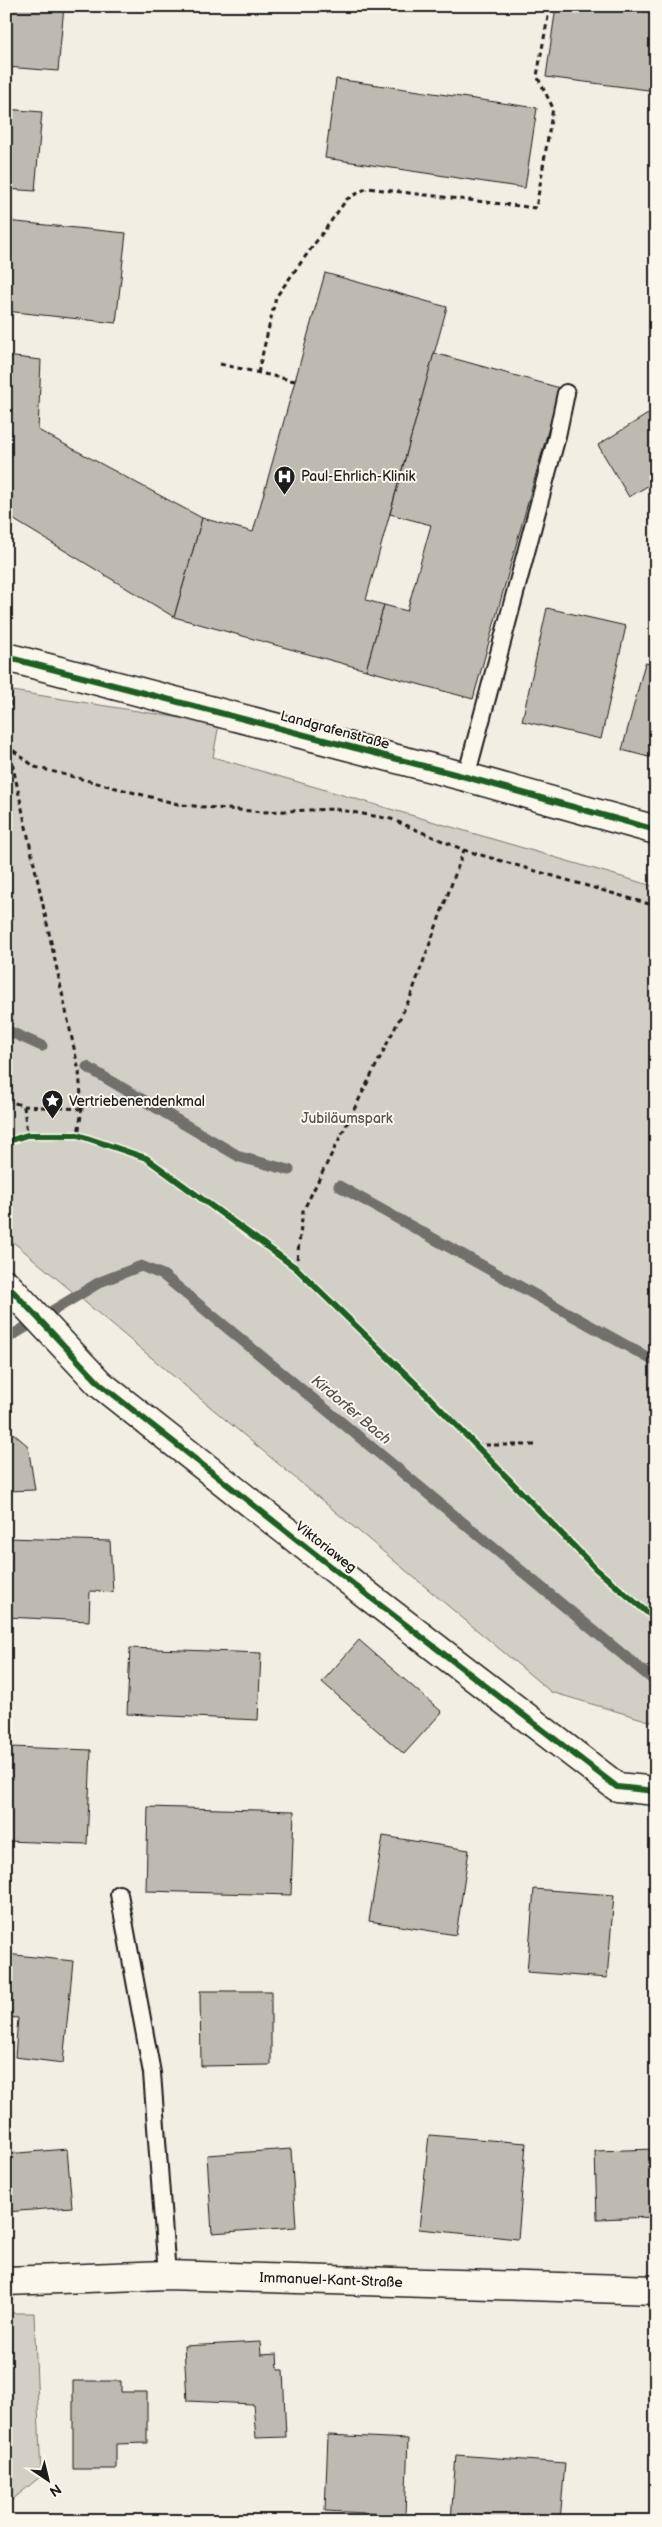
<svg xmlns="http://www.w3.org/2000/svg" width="662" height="2527" font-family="'Balsamiq Sans',sans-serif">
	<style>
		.green { fill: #d2cfc6; stroke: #777671 }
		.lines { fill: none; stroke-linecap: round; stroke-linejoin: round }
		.stream { stroke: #716f6b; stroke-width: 11 }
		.building { fill: #bdbab1; stroke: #1c1c1c }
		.service-casing { stroke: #1c1c1c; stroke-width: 20 }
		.minor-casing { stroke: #1c1c1c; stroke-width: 31 }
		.path { stroke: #1c1c1c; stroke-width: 3; stroke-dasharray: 5 4; stroke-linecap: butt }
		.service { stroke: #fbf7ec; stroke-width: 16 }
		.minor { stroke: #fbf7ec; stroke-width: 28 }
		.cycleway-casing { stroke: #fbf7ec; stroke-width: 9 }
		.cycleway { stroke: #1b5e20; stroke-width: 6 }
		.labels { text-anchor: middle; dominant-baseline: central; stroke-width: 4; stroke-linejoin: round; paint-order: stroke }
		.poi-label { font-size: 14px; fill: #1c1c1c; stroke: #fbf7ec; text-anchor: start }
		.street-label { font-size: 14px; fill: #1c1c1c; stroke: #fbf7ec }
		.park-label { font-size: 14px; fill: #53524f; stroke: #fbf7ec }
		.water-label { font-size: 15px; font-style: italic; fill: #545351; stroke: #fbf7ec }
	</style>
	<rect width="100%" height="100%" fill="#f2eee4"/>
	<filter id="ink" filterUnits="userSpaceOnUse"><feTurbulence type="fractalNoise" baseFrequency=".02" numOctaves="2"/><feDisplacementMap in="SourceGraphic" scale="10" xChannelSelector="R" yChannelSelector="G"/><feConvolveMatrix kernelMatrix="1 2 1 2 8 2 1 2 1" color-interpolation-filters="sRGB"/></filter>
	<g filter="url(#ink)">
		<g class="green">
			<path d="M6,690L219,724L213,757L656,887V1723L551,1692L6,1236Z"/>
			<path d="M6,2313H34L41,2476L6,2505Z"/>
		</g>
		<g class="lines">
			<g class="stream">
				<path d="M6,1030L42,1046"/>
				<path d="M87,1067L240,1157L289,1170"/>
				<path d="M339,1186L656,1362"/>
				<path d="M6,1339L100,1282L141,1266L163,1275L656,1682"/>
			</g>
		</g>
		<g class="building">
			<path d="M6,6H64L58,71L6,67Z"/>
			<path d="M556,6H605L656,13V91L546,77Z"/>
			<path d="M336,79L537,108L525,188L325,158Z"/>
			<path d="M6,109L42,112L35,191L6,189Z"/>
			<path d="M6,221L126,233L116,323L6,311Z"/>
			<path d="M325,273L447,307L366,600L384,605L366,670L174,617L202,518L253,532Z"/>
			<path d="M434,353L560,388L473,699L366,670L384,605L407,611L431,525L390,514Z"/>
			<path d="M6,356L41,360L38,430L202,518L174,617L6,515Z"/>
			<path d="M656,409V481L629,497L598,445Z"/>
			<path d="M547,608L626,626L601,739L522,721Z"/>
			<path d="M645,663L656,665V759L622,750Z"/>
			<path d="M6,1427L28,1446L35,1490L6,1491Z"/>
			<path d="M6,1538L110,1541L113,1592L90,1591L89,1621L6,1617Z"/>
			<path d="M359,1640L442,1712L404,1754L322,1682Z"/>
			<path d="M130,1648L261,1653L258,1720L127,1714Z"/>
			<path d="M11,1747L91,1750L87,1844L6,1841Z"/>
			<path d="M148,1807L294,1811L291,1895L146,1891Z"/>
			<path d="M383,1836L469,1850L456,1935L369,1921Z"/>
			<path d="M534,1889L614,1895L607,1978L527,1972Z"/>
			<path d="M6,1954L73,1961L63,2063L15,2057L18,2018L6,2017Z"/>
			<path d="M200,1991H271V2065L201,2066Z"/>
			<path d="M429,2135L526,2143L518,2239L419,2229Z"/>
			<path d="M67,2149L72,2207L6,2212V2154Z"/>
			<path d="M291,2149L296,2227L212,2233L207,2155Z"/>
			<path d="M656,2149V2217L597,2219L595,2151Z"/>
			<path d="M260,2342L261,2355L277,2354L278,2370H283L286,2437L256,2438L253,2404L187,2401L184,2346Z"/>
			<path d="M73,2381H121V2392H147V2443L116,2444V2469H73Z"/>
			<path d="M328,2435L408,2439L405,2515L325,2511Z"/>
			<path d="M456,2455L565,2463L560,2521L451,2520Z"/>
		</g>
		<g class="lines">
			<defs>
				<g id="service">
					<path d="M466,777L557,436L566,393"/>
					<path d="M119,1894L152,2073L167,2275"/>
				</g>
				<g id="minor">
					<path d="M6,657L466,777L656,830"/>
					<path d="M6,1284L100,1384L371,1598L617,1787L656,1791"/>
					<path d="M6,2281L167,2275L656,2290"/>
				</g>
			</defs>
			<use href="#service" class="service-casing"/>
			<use href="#minor" class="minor-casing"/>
			<g class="path">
				<path d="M220,364L295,381"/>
				<path d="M258,373L276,297L347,199L367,188L536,208L553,108L537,76L550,6"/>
				<path d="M11,692L8,744L79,1071L82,1109L78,1135"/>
				<path d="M6,745L35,767L182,805L262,812L335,809L391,819L464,850L656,906"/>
				<path d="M6,1100L24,1106L82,1109"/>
				<path d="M24,1106L27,1135"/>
				<path d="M296,1268L303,1211L410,998L464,850"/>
				<path d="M476,1445H535"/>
			</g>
			<use href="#service" class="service"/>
			<use href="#minor" class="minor"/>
			<defs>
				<g id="cycleway">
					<path d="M6,657L466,777L656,830"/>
					<path d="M6,1142L27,1135H78L146,1158L296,1268L422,1390L596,1569L656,1620"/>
					<path d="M6,1284L100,1384L371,1598L617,1787L656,1791"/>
				</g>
			</defs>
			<use href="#cycleway" class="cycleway-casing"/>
			<use href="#cycleway" class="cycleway"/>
		</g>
	</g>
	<defs>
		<symbol id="hospital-pin" viewBox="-11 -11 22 30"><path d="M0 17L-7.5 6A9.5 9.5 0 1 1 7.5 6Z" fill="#1c1c1c" stroke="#fbf7ec"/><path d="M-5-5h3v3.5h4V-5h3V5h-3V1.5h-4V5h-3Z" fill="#fff"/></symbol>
		<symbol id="sight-pin" viewBox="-11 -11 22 30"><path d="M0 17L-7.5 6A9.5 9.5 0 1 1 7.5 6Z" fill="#1c1c1c" stroke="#fbf7ec"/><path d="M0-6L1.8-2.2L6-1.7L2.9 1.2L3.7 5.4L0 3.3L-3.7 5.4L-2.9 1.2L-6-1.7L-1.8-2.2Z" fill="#fff"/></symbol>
	</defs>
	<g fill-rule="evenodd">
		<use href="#hospital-pin" x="272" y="464" width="25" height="34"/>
		<use href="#sight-pin" x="40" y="1088" width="25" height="34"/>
	</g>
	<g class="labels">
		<g class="poi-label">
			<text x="301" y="476">Paul-Ehrlich-Klinik</text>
			<text x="69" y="1101">Vertriebenendenkmal</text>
		</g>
		<g class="street-label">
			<text transform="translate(335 730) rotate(15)">Landgrafenstraße</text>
			<text transform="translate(326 1547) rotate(38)">Viktoriaweg</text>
			<text transform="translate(331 2280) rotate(2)">Immanuel-Kant-Straße</text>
		</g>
		<g class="park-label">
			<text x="347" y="1118">Jubiläumspark</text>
		</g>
		<g class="water-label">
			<text transform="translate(351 1410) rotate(40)">Kirdorfer Bach</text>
		</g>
	</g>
	<rect width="662" height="2527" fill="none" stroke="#fbf7ec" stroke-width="25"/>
	<rect x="12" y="12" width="637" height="2502" fill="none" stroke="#1c1c1c" stroke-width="2" filter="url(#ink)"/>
	<g transform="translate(48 2480) rotate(145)" stroke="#fbf7ec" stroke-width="4" paint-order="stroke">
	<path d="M0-4L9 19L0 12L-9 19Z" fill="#1c1c1c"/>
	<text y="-8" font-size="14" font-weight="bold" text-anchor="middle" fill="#1c1c1c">N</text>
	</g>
</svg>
